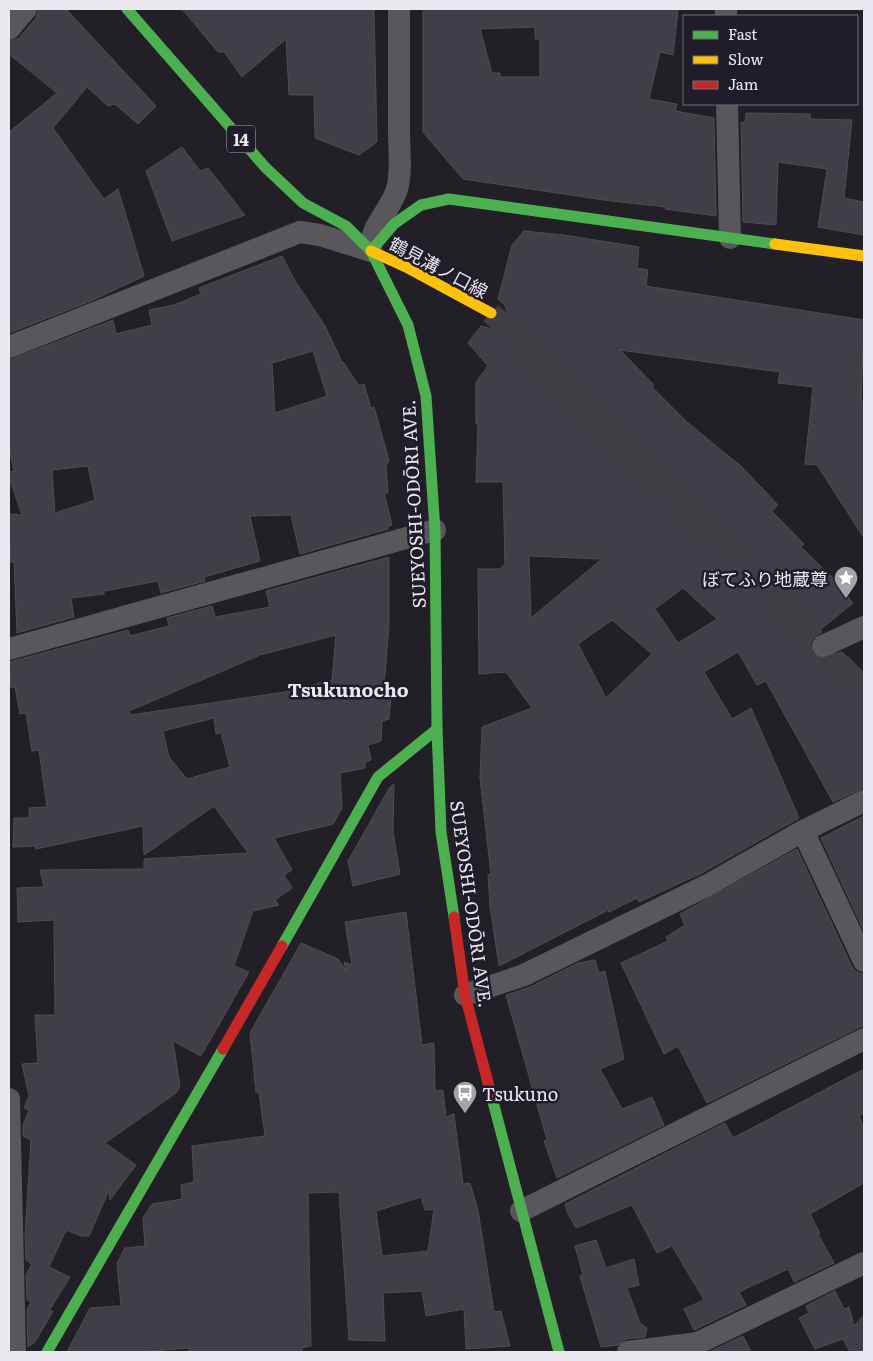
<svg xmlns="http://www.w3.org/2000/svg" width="873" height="1361" font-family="Literata,'Noto Sans JP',serif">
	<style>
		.building { fill: #423e48; stroke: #4f4c53; fill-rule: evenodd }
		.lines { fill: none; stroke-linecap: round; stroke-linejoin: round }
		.street-tunnel { stroke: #403d44; stroke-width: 22; stroke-dasharray: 22 11; stroke-linecap: butt }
		.street { stroke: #59565c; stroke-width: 22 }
		.fast { stroke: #4caf50; stroke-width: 11 }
		.slow { stroke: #ffc107; stroke-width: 11 }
		.jam { stroke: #c62828; stroke-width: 11 }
		.labels { text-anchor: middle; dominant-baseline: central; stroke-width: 5; stroke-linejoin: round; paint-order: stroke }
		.shield { fill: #211c29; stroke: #aeabb5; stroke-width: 1 }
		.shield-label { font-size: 16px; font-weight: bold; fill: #ebe8f1 }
		.street-label { font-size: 18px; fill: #ebe8f1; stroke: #211c29 }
		.poi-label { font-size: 18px; fill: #ebe8f1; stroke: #211c29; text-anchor: end }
		.neighbourhood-label { font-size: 19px; font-weight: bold; fill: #ebe8f1; stroke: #211c29 }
	</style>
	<rect width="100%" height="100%" fill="#221f26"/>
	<g class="building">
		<path d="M39,9H66L156,106L138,124L115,104L108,106L87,87L53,128L104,199L118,189L144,276L91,301L9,333V132L57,93L9,54V42L19,38L36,18Z"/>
		<path d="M182,9H374L377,142L359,155L315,138L314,95H289L286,39L242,77L224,52H218Z"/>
		<path d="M423,9H678L673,55L660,52L649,99L677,104L675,111L714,118L716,216L665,209L666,207L611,201L463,179L423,132ZM535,27V39H540V77H500V73H492L480,29Z"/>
		<path d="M746,113L810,114V119L852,120L844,198L864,202V235L818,227L827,169L778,162L776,225L743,222L741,122L745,123Z"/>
		<path d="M182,147L200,171L208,168L245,215L172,241L146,171Z"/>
		<path d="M524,231L564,235L639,247L637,268L648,270L646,286L864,320L861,402H864V538L817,465L805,464L813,387L778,383L780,372L620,350L654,385L652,387L687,422L742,467L778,505L772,511L804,544L801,547L833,578L853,603L820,630L822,632L813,638L810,645L811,652L821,659L842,652L864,675V788L833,802L766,681L757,685L738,652L704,672L732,719L751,708L799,818L702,873L639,902L637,898L609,912L608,910L499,966L490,906L488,875L491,874L480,778L482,727L532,708L506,672L479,674L478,569H502V566H505L503,482H476L478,423L476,424V382L488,366L468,343L481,326L492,329L500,326L505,320L507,312L505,305L498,299L512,245ZM529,556L602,559L531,618ZM683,588L717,619L678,643L655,609ZM612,620L652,654L606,698L578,644Z"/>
		<path d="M282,256L295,281L325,326L342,362H343L359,386L364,384L371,408L374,407L389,460L386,467L388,493H384L392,525L388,526V529L300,554L291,515L250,516L260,561L204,577L205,581L161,593L158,581L104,591V594L71,598L74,617L17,633L14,562H10L9,514L22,515L9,477V472L14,471L9,448V360L113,320L116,334L152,325L149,310L174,305L201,294L199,288ZM313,351L327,396L275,413L272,363ZM88,466L95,500L55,513L52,470Z"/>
		<path d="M389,557V623L384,687L392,685L389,719L382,721L381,741L368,745L371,760L365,762V768L340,773L342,808L333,824L274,838L292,870L284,875L292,888L275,900L279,905L253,911L234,966L249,972L201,1056L173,1041L180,1086L176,1093L105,1143L136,1165L110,1200L109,1190L89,1236H81L66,1230L49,1267L70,1277L49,1311H53L35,1342L28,1347L27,1310L31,1302L27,1300L26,1275L32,1264L26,1260L25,1236L31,1140L23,1136V1125L29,1110L24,1108L29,1096L22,1064L38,1063L35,1015H55L54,920L18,922L17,888L44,887L40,870L144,869V859L248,853L214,806L144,855L143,826L36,849L35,846L13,847L14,818H29V808L47,807L39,750L32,751L26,713L20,714L15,687L11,688L9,662L128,630L130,636L169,626L167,618L212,606L215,617L270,607L266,591ZM336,635L332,680L285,692L130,715L129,711L260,655ZM214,718L216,734L221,733L230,767L187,779L169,757L163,731Z"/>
		<path d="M394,784L393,832L400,874L353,886L348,861L390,787Z"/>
		<path d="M864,816V931L821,838Z"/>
		<path d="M797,849L852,967L857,972L864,974V1025L707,1103L678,1046L664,1054L621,963L668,941L666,937L685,925L680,914Z"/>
		<path d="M406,912L422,1045L434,1043L435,1091L443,1090L446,1117L454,1114L463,1184L470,1183L478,1210L494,1312L501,1311L510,1346L466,1349L464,1309L426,1316L422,1291L383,1293L385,1341L349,1340L339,1192L308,1193L311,1346L302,1348V1352H189V1348L141,1352H67L90,1308L121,1306L117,1263L125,1248L145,1246L143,1218L152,1204L182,1199L181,1185L194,1182L192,1146L265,1136L259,1092H256L250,1033L301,943L338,959L346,971L344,962L352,965L345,922ZM421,1197L425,1210L434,1209L428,1251L382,1256L376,1211Z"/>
		<path d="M595,960L599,973L605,971L624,1059L600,1069L622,1109L652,1097L664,1125L557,1178L544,1141L547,1140L506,995L530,987L578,963Z"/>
		<path d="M864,1069V1113L859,1116L864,1129V1183L810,1214L820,1233L818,1234L834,1263L794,1282L788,1269L739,1292L746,1305L694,1330L684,1309L704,1300L672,1246L657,1253L632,1205L576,1228L568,1214L565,1204L725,1123L733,1138Z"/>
		<path d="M596,1240L606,1268L634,1259L639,1285L627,1288L640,1323L647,1328L645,1337L626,1339L618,1345L601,1347L580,1276L583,1275L575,1246Z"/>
		<path d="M835,1291L844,1309L849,1307L854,1326L864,1315V1352H850L843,1339L815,1349L799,1318L809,1313L806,1306Z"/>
		<path d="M743,1336L751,1352H709Z"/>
	</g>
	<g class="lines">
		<path class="street-tunnel" d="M491,313L659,479L864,688"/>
		<g class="street">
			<path d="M726,16V9"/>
			<path d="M9,29L26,9"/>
			<path d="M727,104L730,238"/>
			<path d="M9,347L300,232L320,235L371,251C369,226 390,212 397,189C402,172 399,150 399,132C399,91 399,50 399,9"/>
			<path d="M823,646L864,627"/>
			<path d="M9,649L435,530"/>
			<path d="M803,831L864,961"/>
			<path d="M465,995L524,975L708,885L803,831L864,801"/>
			<path d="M9,1099L15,1352"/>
			<path d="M521,1211L864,1039"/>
			<path d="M628,1352L698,1343L864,1263"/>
		</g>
		<g class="fast">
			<path d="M127,9L265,167L303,203L346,226L371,251"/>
			<path d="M371,251L408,325L426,396L435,530L437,729L441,832L454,917"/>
			<path d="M371,251L394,224L421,205L449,199L775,244"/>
			<path d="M282,946L378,777L437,729"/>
			<path d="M492,1098L559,1352"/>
			<path d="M47,1352L223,1049"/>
		</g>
		<g class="slow">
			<path d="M775,244L864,256"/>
			<path d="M371,251L406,267L491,313"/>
		</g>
		<g class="jam">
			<path d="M454,917L465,995L492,1098"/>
			<path d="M223,1049L282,946"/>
		</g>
	</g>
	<defs>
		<symbol id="sight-pin" viewBox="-11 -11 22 30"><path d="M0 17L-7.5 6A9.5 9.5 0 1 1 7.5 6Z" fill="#a5a2aa" stroke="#211c29"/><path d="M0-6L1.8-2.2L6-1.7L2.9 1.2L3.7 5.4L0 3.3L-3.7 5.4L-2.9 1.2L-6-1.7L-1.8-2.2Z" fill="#fff"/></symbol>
		<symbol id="bus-pin" viewBox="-11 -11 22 30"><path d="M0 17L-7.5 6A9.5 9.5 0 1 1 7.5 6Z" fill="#a5a2aa" stroke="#211c29"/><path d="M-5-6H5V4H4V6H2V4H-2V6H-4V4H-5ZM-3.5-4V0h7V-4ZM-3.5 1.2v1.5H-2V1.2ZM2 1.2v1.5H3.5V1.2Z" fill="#fff"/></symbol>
	</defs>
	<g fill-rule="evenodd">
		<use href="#sight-pin" x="832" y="564" width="28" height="38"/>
		<use href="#bus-pin" x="451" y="1079" width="28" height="38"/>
	</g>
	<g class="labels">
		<rect class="shield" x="227" y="125.5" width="28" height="27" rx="4"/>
		<g class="shield-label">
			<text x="241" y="139">14</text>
		</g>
		<g class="street-label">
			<text transform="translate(439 267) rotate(28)">鶴見溝ノ口線</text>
			<text transform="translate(413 504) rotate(-93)">SUEYOSHI-ODŌRI AVE.</text>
			<text transform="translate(472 904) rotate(82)">SUEYOSHI-ODŌRI AVE.</text>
		</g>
		<g class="poi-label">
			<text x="828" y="578">ぼてふり地蔵尊</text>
			<text x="482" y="1093" text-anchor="start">Tsukuno</text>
		</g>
		<g class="neighbourhood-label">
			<text x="348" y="689">Tsukunocho</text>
		</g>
	</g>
	<rect width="873" height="1361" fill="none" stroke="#ebe8f1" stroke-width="20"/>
	<rect x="683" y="15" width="175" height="90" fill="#211c29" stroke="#726e79"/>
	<rect x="693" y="31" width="25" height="8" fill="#4caf50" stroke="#726e79"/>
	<text x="728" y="40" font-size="15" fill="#ebe8f1">Fast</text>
	<rect x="693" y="56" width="25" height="8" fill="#ffc107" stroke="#726e79"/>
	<text x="728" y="65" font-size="15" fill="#ebe8f1">Slow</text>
	<rect x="693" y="81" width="25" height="8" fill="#c62828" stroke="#726e79"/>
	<text x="728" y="90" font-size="15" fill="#ebe8f1">Jam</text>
</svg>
